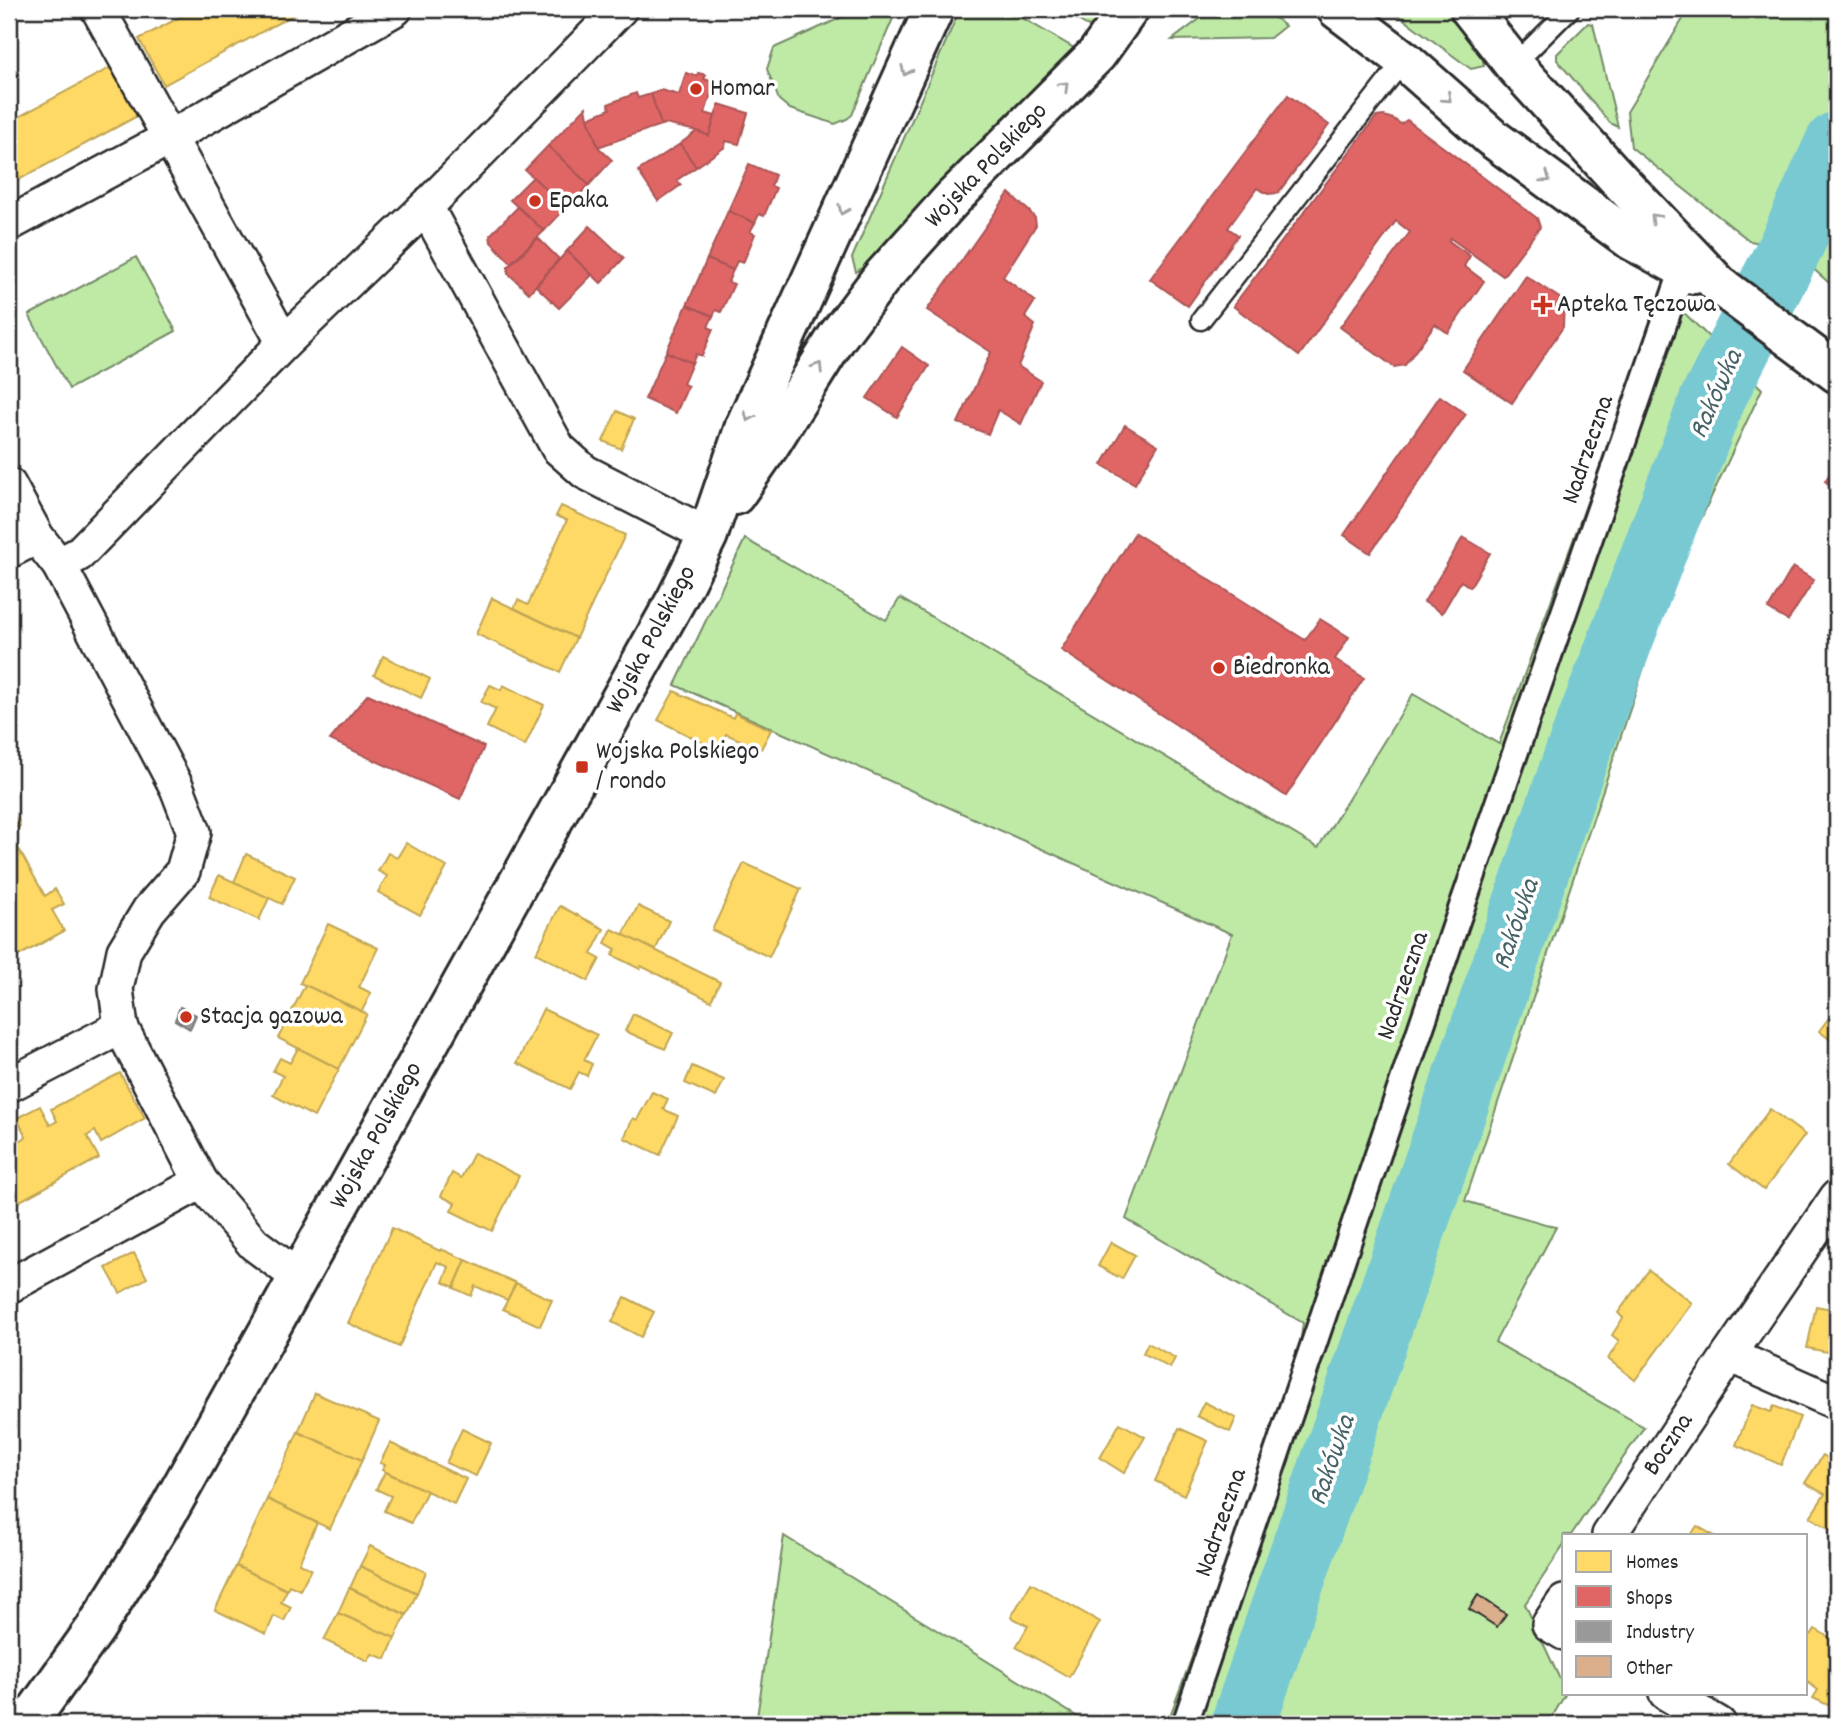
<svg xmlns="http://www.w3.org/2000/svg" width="1846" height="1733" font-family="Dekko,sans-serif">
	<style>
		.green { fill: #bfeaa6; stroke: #758a68; stroke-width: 2 }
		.homes { fill: #ffd966; stroke: #bfa554; stroke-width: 2 }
		.shops { fill: #e06666; stroke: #aa5454; stroke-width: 2 }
		.industry { fill: #999; stroke: #787878; stroke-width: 2 }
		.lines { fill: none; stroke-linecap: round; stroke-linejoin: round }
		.river { stroke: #79c9d3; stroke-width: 65 }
		.building { fill: #dbae8c; stroke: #2b2b2b; stroke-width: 2 }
		.service-casing { stroke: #2b2b2b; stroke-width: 23 }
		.pedestrian-casing { stroke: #2b2b2b; stroke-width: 30 }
		.minor-casing { stroke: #2b2b2b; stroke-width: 38 }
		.tertiary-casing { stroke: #2b2b2b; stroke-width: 44 }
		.service { stroke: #fff; stroke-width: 18 }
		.pedestrian { stroke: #fff; stroke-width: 24 }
		.minor { stroke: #fff; stroke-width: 33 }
		.tertiary { stroke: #fff; stroke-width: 38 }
		.oneway { stroke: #a0a0a0 }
		.poi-dot { fill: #c8321e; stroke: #fff; stroke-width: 2.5 }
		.labels { text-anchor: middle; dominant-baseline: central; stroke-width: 7; stroke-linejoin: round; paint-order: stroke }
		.poi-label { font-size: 26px; fill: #2b2b2b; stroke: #fff; text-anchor: start }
		.street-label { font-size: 26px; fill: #2b2b2b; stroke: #fff }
		.water-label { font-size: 28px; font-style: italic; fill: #466266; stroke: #fff }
	</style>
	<rect width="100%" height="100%" fill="#fff"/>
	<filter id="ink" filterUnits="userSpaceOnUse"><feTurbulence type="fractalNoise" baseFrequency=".0143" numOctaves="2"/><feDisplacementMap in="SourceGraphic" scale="14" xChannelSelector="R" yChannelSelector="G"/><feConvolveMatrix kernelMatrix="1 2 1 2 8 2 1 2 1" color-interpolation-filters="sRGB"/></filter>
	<g filter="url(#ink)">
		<g class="green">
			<path d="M860,9H897L852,115L847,119L835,124L790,109L779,100L767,69L774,48Z"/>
			<path d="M960,9H1007L1074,48L952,171L865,266L856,272L852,258Z"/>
			<path d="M1061,9H1110L1092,29Z"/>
			<path d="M1231,9C1257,9 1265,8 1285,26L1270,38L1172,40L1205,15Z"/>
			<path d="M1390,9H1450L1482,53L1484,66L1471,69Z"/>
			<path d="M1689,9H1837V290L1790,248L1750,241L1631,147L1627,112Z"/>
			<path d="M1588,23L1593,24L1618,127L1610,123L1557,60V54Z"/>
			<path d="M136,257L176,331L69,389L29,315Z"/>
			<path d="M1662,296L1672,301L1762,389L1676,572L1465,1201L1556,1227L1495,1342L1644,1427L1571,1535H1564V1545L1525,1604L1564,1688V1693H1566L1548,1724H1167L1295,1381L1303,1323L1126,1219L1232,934L675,685L745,539L886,620L900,598L1318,848L1413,694L1499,744Z"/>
			<path d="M784,1536L1089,1724H756Z"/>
		</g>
		<g class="homes">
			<path d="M195,9H304L164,85L139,39Z"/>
			<path d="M115,65L141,114L9,185V122Z"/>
			<path d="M617,411L634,419L621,449L603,441Z"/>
			<path d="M561,506L625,535L576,638L514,608L518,600L528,605L567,520L556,516Z"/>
			<path d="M492,598L576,638L560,672L476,634Z"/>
			<path d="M383,656L430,679L421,698L374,675Z"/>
			<path d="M490,685L501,690L503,685L544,705L525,746L487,727L496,709L481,702Z"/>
			<path d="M674,691L733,718L735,713L771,730L761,749L726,734L717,750L658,720Z"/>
			<path d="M12,812L20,826L9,832L45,896L55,889L64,904L52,910L64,931L11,960L9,955V814Z"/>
			<path d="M406,843L447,867L420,915L378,892L387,876L378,871L388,853L397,858Z"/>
			<path d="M246,854L295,877L282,904L234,882Z"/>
			<path d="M744,863L801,889L769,957L712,930Z"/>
			<path d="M219,875L269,898L259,920L209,897Z"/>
			<path d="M560,906L604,929L591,954L600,959L588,981L536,953Z"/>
			<path d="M638,906L669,921L655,951L623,935Z"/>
			<path d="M328,924L378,948L359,987L371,993L362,1011L300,983Z"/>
			<path d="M612,929L720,982L711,1001L641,966L640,969L612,955L616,949L605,943Z"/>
			<path d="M305,985L367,1014L339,1069L278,1038Z"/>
			<path d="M1837,994V1045L1819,1031L1834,1011L1828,1007Z"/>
			<path d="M543,1009L597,1035L584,1060L592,1064L587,1076L579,1072L570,1089L517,1063Z"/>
			<path d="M633,1014L673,1033L665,1049L625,1031Z"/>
			<path d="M298,1048L339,1069L314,1117L273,1095L283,1076L273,1071L280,1058L290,1063Z"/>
			<path d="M692,1066L724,1080L716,1097L685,1083Z"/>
			<path d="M120,1073L145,1118L101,1143L95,1131L87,1136L99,1158L9,1207V1147L26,1137L17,1118L40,1106L50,1125L57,1121L51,1109Z"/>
			<path d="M652,1092L668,1099L663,1109L678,1116L660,1155L624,1138L633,1118L637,1120Z"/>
			<path d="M1770,1109L1805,1135L1764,1190L1729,1164Z"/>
			<path d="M474,1153L519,1176L492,1231L451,1211L455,1203L441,1196L452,1173L461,1178Z"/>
			<path d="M392,1228L440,1251L441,1249L466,1260L454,1287L443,1282L449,1267L437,1262L399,1347L348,1323Z"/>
			<path d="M1111,1242L1135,1255L1122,1279L1098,1266Z"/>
			<path d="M134,1253L147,1278L120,1293L106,1268Z"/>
			<path d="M466,1260L516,1283L507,1300L475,1286L471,1296L454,1288Z"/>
			<path d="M1649,1270L1692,1303L1635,1380L1608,1359L1619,1341L1612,1335L1623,1318L1618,1313Z"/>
			<path d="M516,1283L552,1300L540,1326L503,1309Z"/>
			<path d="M625,1297L654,1312L641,1337L612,1322Z"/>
			<path d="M1816,1306L1837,1310V1354L1807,1348Z"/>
			<path d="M1148,1343L1175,1358L1170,1368L1143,1353Z"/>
			<path d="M315,1393L379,1421L362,1460L298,1432Z"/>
			<path d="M1204,1402L1236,1418L1230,1432L1197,1416Z"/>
			<path d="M1752,1405L1771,1412L1774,1406L1800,1417L1781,1465L1736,1445Z"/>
			<path d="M1120,1423L1145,1437L1124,1473L1100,1458Z"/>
			<path d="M1179,1428L1208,1441L1184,1495L1155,1481Z"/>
			<path d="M462,1429L491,1443L476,1476L446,1463Z"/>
			<path d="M298,1432L362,1460L330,1529L267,1499Z"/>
			<path d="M390,1443L466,1479L454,1504L382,1470L385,1465L380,1463Z"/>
			<path d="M1823,1455L1837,1464V1525L1833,1531L1810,1517L1825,1494L1805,1483Z"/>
			<path d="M385,1472L427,1491L411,1523L384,1511L391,1496L376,1489Z"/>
			<path d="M267,1499L317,1523L299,1563L311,1569L300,1590L289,1585L287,1590L236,1566Z"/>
			<path d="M1697,1526L1713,1535H1691Z"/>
			<path d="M370,1546L426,1572L417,1593L360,1566Z"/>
			<path d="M236,1566L287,1590L281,1602L291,1607L284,1621L274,1616L266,1634L215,1610Z"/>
			<path d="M360,1566L417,1593L407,1615L350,1588Z"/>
			<path d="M1031,1583L1100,1622L1069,1677L1016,1647L1028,1626L1011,1617Z"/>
			<path d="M349,1588L406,1615L395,1638L338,1613Z"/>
			<path d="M338,1613L395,1638L386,1659L372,1654L368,1661L324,1640Z"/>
			<path d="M1815,1629L1836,1641L1837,1640V1698L1832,1707L1813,1698L1818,1690L1806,1681V1632L1811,1635Z"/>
			<path d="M1608,1716L1622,1724H1603Z"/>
		</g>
		<g class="shops">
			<path d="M686,73L697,76L698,73L706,75L704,79L715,82L705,113L715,116L709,136L697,131L665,124L661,125L651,94L661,90L679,95Z"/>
			<path d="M636,93L638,98L651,94L661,125L598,147L588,118L610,109L608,104Z"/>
			<path d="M1288,95L1329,125L1278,193L1268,194L1257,188L1228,228L1238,235L1188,306L1150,279Z"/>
			<path d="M719,104L748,113L739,144L726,141L725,147L696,167L680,144L697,131L709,136Z"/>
			<path d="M586,107L588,118L598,147L612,160L589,185L548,146Z"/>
			<path d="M1384,116L1393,119L1401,124L1407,120L1537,218L1540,227L1503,276L1450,238L1449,241L1470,256L1464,266L1484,281L1448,333L1435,324L1405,365L1394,367L1340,327L1410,232L1396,221L1299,356L1233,306L1376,117Z"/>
			<path d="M680,144L696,167L677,180L681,185L658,201L638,171Z"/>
			<path d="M548,146L589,185L566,208L525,170Z"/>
			<path d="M749,164L775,175L771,186L776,188L764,216L759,214L755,223L728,211Z"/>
			<path d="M533,177L566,208L544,231L510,200Z"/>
			<path d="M1009,193L1030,212L1035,218L1036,225L1003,277L1035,301L1025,317L1035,325L1018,366L1041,381L1021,424L998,410L988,434L958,423L991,352L927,310Z"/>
			<path d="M518,207L544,231L511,263L491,242L490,235Z"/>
			<path d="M728,211L755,223L750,232L755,234L743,263L737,261L733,270L707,259Z"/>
			<path d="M590,226L624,258L601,283L567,251Z"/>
			<path d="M538,238L559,259L529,293L508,273V267Z"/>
			<path d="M567,251L592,275L559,308L536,286Z"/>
			<path d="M707,259L733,270L728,282L734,284L721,312L716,310L713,316L687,305Z"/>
			<path d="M1526,276L1564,301L1563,327L1512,403L1463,370Z"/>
			<path d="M687,305L713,316L708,327L713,329L702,356L696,354L692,363L666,352Z"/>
			<path d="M902,347L929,366L897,417L867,398Z"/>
			<path d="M666,352L692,363L683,384L688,386L676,413L645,399Z"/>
			<path d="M1440,396L1466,414L1370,553L1344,535Z"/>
			<path d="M1125,425L1158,445L1135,484L1102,465Z"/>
			<path d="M1837,463V491L1825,481Z"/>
			<path d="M1135,533L1305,640L1320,619L1349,637L1335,659L1364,678L1286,796L1061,650Z"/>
			<path d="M1463,537L1490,553L1470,587L1461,581L1442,613L1424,602Z"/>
			<path d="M1793,567L1814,580L1788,621L1768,609Z"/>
			<path d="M1837,622V642L1828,635Z"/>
			<path d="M368,694L484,747L460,799L330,740Z"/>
		</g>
		<path class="industry" d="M180,1007L196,1015L190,1029L175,1020Z"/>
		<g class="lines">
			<path class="river" d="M1243,1724L1575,760L1712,400L1790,248L1837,144"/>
		</g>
		<path class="building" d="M1478,1595L1506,1614L1497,1627L1469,1609Z"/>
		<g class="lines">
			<defs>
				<g id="service">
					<path d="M1514,65L1570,9"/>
					<path d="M1201,320L1404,60"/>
				</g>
				<path id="pedestrian" d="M1185,1724L1457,921L1683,269"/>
				<g id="minor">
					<path d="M98,9L284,343"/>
					<path d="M426,207L558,448L585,472L708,535"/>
					<path d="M9,224L169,138L395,9"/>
					<path d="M9,485L37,537L59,565L177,788L194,832L183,871L149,910L124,951L116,989L121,1027L201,1182L254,1244L298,1277"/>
					<path d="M9,551L37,537"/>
					<path d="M59,565L79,554L284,343L426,207L620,9"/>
					<path d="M9,1085L121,1027"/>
					<path d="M9,1286L201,1182"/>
					<path d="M1729,1355L1837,1403"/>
					<path d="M1609,1535L1729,1355L1837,1197"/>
					<path d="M1564,1602L1549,1624L1564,1633"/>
					<path d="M1666,1693L1719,1724"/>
				</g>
				<g id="tertiary">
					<path d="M1337,9L1404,60L1491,137L1631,240L1694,274"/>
					<path d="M1470,9L1514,65L1620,181L1719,285L1837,373"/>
					<path d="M735,495L769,446L837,337L882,277L952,199L1097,54L1129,9"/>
					<path d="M27,1724L95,1629L166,1515L677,598L708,535L745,426L934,9"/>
				</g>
			</defs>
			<use href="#service" class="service-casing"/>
			<use href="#pedestrian" class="pedestrian-casing"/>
			<use href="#minor" class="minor-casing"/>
			<use href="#tertiary" class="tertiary-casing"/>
			<use href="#service" class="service"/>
			<use href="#pedestrian" class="pedestrian"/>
			<use href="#minor" class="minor"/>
			<use href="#tertiary" class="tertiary"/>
		</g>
		<defs><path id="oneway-chevron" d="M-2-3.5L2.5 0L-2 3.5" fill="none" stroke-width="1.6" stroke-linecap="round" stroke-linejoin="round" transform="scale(1.75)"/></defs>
		<g class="oneway">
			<use href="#oneway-chevron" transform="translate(906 71) rotate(114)"/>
			<use href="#oneway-chevron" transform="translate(1064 86) rotate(-45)"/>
			<use href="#oneway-chevron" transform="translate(1447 98) rotate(42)"/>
			<use href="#oneway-chevron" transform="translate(1546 178) rotate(36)"/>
			<use href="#oneway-chevron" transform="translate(843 210) rotate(114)"/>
			<use href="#oneway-chevron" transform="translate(1655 218) rotate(-134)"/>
			<use href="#oneway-chevron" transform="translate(818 367) rotate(-58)"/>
			<use href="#oneway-chevron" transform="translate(749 417) rotate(114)"/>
		</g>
	</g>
	<g class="poi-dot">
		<circle cx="696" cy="89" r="7"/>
		<circle cx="535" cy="201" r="7"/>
		<path d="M1539.5 294.5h7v7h7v7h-7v7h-7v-7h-7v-7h7z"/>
		<circle cx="1219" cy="668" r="7"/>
		<rect x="575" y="760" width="14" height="14" rx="3.5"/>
		<circle cx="186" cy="1017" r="7"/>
	</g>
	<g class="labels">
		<g class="poi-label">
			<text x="710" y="89">Homar</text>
			<text x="549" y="201">Epaka</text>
			<text x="1557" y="305">Apteka Tęczowa</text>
			<text x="1233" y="668">Biedronka</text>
			<text x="596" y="752">Wojska Polskiego<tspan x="596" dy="30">/ rondo</tspan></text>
			<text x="200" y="1017">Stacja gazowa</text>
		</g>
		<g class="street-label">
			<text transform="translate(987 166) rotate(-46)">Wojska Polskiego</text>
			<text transform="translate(1589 450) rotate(-71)">Nadrzeczna</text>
			<text transform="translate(652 640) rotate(-62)">Wojska Polskiego</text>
			<text transform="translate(1404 986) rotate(-71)">Nadrzeczna</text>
			<text transform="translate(377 1136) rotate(-61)">Wojska Polskiego</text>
			<text transform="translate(1669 1445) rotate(-56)">Boczna</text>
			<text transform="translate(1222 1523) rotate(-71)">Nadrzeczna</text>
		</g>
		<g class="water-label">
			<text transform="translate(1718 395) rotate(-66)">Rakówka</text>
			<text transform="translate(1518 925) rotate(-71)">Rakówka</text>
			<text transform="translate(1334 1461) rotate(-71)">Rakówka</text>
		</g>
	</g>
	<rect width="1846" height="1733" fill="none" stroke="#fff" stroke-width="35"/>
	<rect x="18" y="18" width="1811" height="1698" fill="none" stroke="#2b2b2b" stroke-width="2.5" filter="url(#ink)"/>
	<rect x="1562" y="1534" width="245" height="161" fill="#ffffff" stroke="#aaaaaa" stroke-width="2"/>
	<rect x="1576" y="1551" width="35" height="21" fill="#ffd966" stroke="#aaaaaa" stroke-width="2"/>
	<text x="1626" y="1568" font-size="21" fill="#2b2b2b">Homes</text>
	<rect x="1576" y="1586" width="35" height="21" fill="#e06666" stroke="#aaaaaa" stroke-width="2"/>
	<text x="1626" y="1604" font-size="21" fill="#2b2b2b">Shops</text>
	<rect x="1576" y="1621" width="35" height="21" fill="#999999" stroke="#aaaaaa" stroke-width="2"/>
	<text x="1626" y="1638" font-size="21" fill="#2b2b2b">Industry</text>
	<rect x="1576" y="1656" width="35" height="21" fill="#dbae8c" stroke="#aaaaaa" stroke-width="2"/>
	<text x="1626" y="1674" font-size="21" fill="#2b2b2b">Other</text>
</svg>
